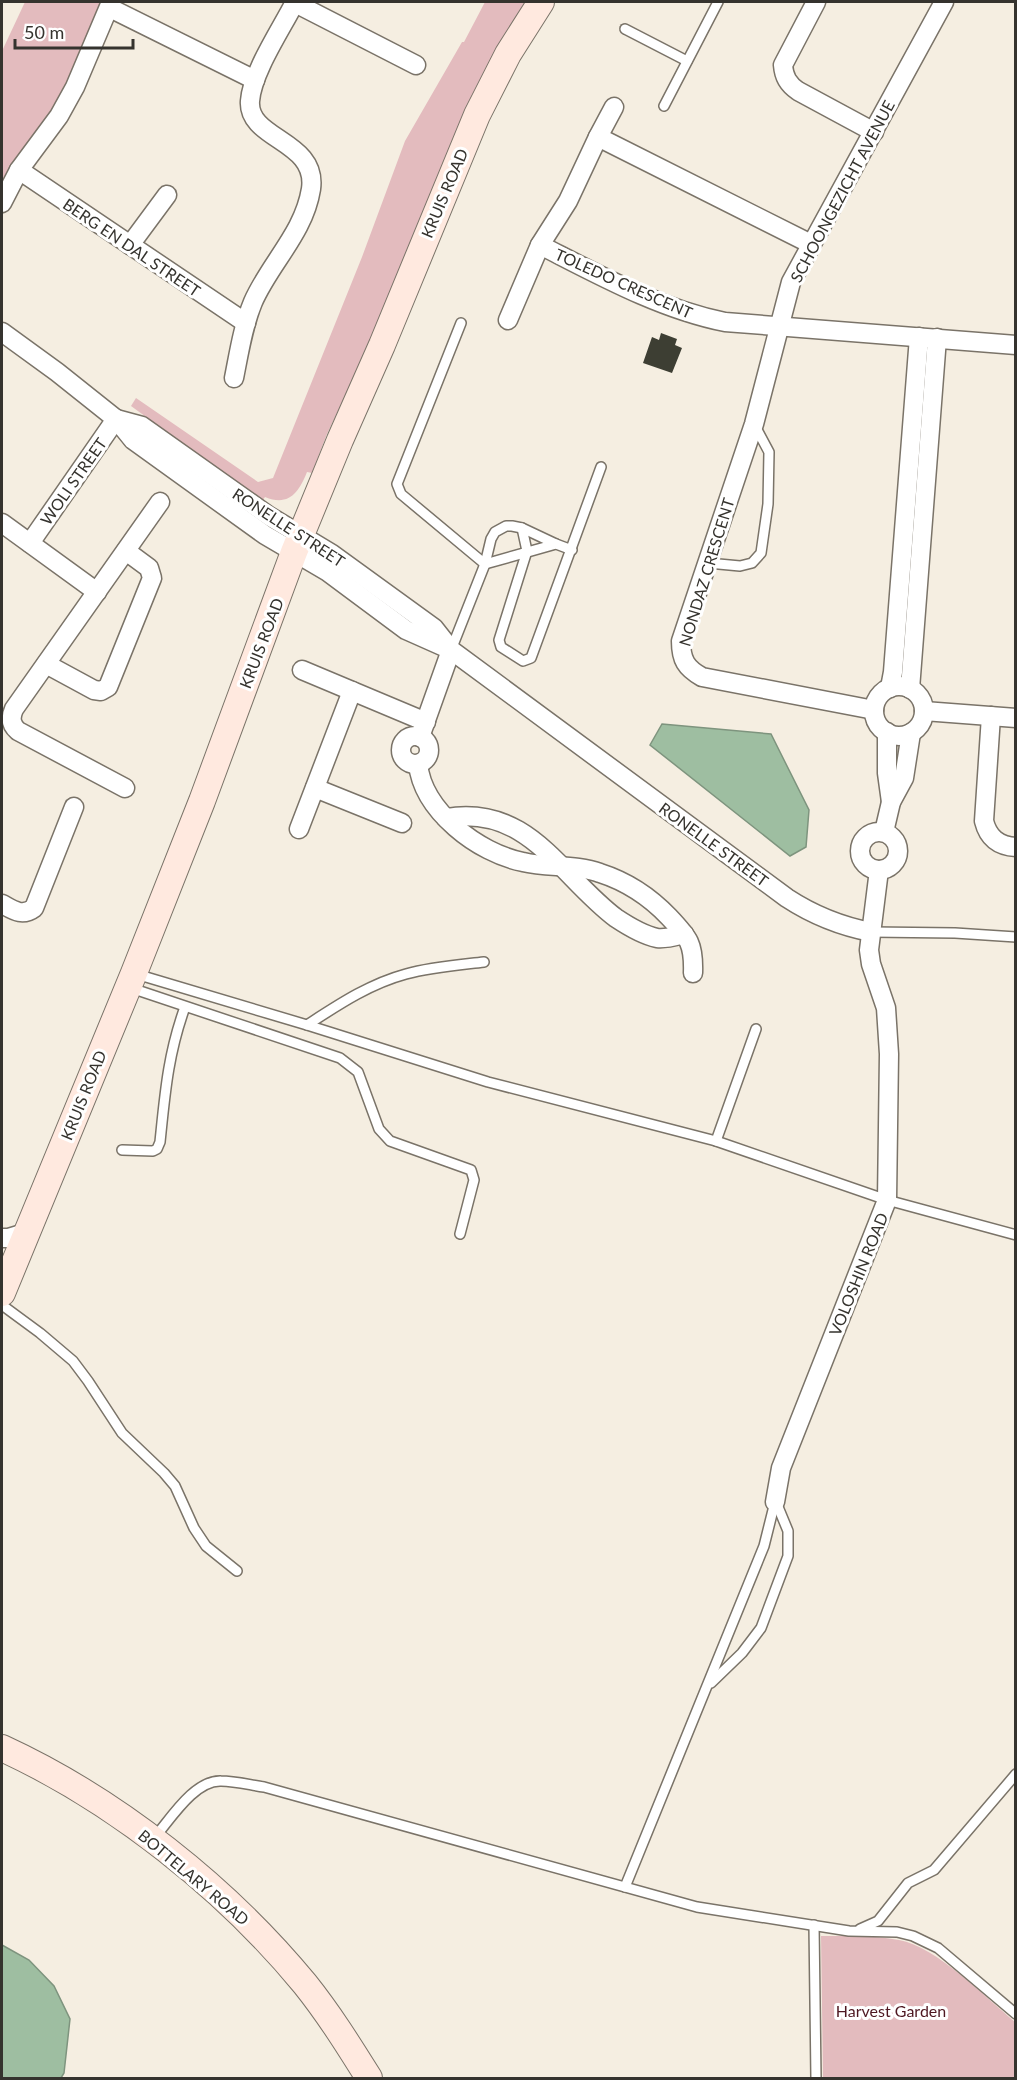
<svg xmlns="http://www.w3.org/2000/svg" width="1017" height="2080" font-family="Lato,sans-serif">
	<style>
		.green { fill: #e3bbbe }
		.water { fill: #9ebea1; stroke: #7e947e; stroke-width: 1.5 }
		.building { fill: #3d3e33 }
		.lines { fill: none; stroke-linecap: round; stroke-linejoin: round }
		.lane-casing { stroke: #7a7368; stroke-width: 12 }
		.street-casing { stroke: #7a7368; stroke-width: 21 }
		.secondary-casing { stroke: #7a7368; stroke-width: 28 }
		.lane { stroke: #fff; stroke-width: 9 }
		.street { stroke: #fff; stroke-width: 18 }
		.secondary { stroke: #ffe9df; stroke-width: 26 }
		.labels { text-anchor: middle; dominant-baseline: central; stroke-width: 6; stroke-linejoin: round; paint-order: stroke }
		.street-label { font-size: 16px; fill: #35332e; stroke: #fff }
		.park-label { font-size: 16px; fill: #4e1721; stroke: #fff }
	</style>
	<rect width="100%" height="100%" fill="#f5eee1"/>
	<g class="green">
		<path d="M25,2H104L58,104L2,182V51Z"/>
		<path d="M485,2H532L327,434L312,473L307,472C299,492 289,507 265,497L262,501L131,406L136,398L258,482L273,478L362,257L405,141L462,42H464Z"/>
		<path d="M821,1936C847,1936 874,1935 899,1940C937,1947 985,1997 1015,2022V2078H823Z"/>
	</g>
	<g class="water">
		<path d="M662,724L771,734L809,810L806,847L790,856L650,745Z"/>
		<path d="M2,1945L29,1960L54,1986L70,2019L64,2073L61,2078H2Z"/>
	</g>
	<path class="building" d="M661,333L677,339L675,345L682,348L672,373L643,363L652,337L659,340Z"/>
	<g class="lines">
		<defs>
			<g id="lane">
				<path d="M625,29L687,61"/>
				<path d="M664,106L718,2"/>
				<path d="M461,323L397,484L401,494L485,564"/>
				<path d="M522,528L527,551L499,640L501,647L523,661L531,658L601,467"/>
				<path d="M708,563L740,566L752,563L761,553L768,504L769,452L754,424"/>
				<path d="M485,564L556,544L572,550"/>
				<path d="M451,650L485,564L491,539L495,532L506,526H512L522,528L556,544"/>
				<path d="M871,932L955,933L1016,937"/>
				<path d="M136,974L307,1025L488,1082L716,1141L756,1029"/>
				<path d="M131,988L340,1058L358,1072L379,1129L390,1141L471,1170L474,1180L460,1234"/>
				<path d="M307,1025C338,1005 369,984 406,974C431,967 458,965 484,962"/>
				<path d="M716,1141L887,1200L1016,1235"/>
				<path d="M122,1150L153,1151L157,1149L160,1142C165,1093 168,1054 185,1007"/>
				<path d="M2,1305L40,1333L73,1361L88,1381L122,1433L164,1473L175,1486L194,1528L206,1546L237,1571"/>
				<path d="M711,1683L742,1653L761,1628L788,1556V1531L776,1502"/>
				<path d="M154,1838C170,1820 194,1780 221,1781C235,1781 250,1785 264,1787L697,1907L849,1931L897,1932L913,1936L938,1948L1016,2014"/>
				<path d="M625,1887L764,1546L775,1502"/>
				<path d="M814,1925L816,2078"/>
				<path d="M860,1929L878,1921L908,1883L934,1870L1016,1774"/>
			</g>
			<g id="street">
				<path d="M816,2L783,65C784,77 788,84 798,91L874,132"/>
				<path d="M295,3L416,65"/>
				<path d="M110,8L255,80"/>
				<path d="M598,137L811,244"/>
				<path d="M19,170L246,323"/>
				<path d="M2,203L19,170L59,116L75,87L111,2"/>
				<path d="M130,245L167,195"/>
				<path d="M540,245C599,275 660,309 725,322L1016,345"/>
				<path d="M508,320L540,245L568,201L598,137L614,107"/>
				<path d="M2,332L57,372L116,419L133,440L265,535L328,572L406,630L451,650L787,898C813,915 840,926 871,932"/>
				<path d="M234,378C239,353 243,326 253,302C270,263 304,233 311,189C318,140 247,140 250,101C252,72 282,28 295,2"/>
				<path d="M116,419L142,426L269,516L332,554L434,628L449,647"/>
				<path d="M2,523L97,592"/>
				<path d="M30,543L116,419"/>
				<path d="M46,664L94,690L101,691L108,687L152,578L149,568L126,551"/>
				<path d="M302,670L426,722"/>
				<circle cx="899" cy="711" r="25"/>
				<path d="M890,688L893,672L919,337"/>
				<path d="M910,689L937,338"/>
				<path d="M874,710L702,677C686,668 681,660 681,641L754,424L791,282L944,2"/>
				<path d="M924,711L1016,718"/>
				<path d="M991,716L984,821C988,837 998,846 1016,847"/>
				<path d="M887,732V773L891,802"/>
				<circle cx="415" cy="750" r="14"/>
				<path d="M420,737L451,650"/>
				<path d="M418,764C423,811 478,853 523,862C548,868 575,864 600,873C628,882 649,896 669,917C689,938 694,944 693,973"/>
				<path d="M125,788L18,731C11,725 10,718 14,709L160,502"/>
				<path d="M315,788L402,823"/>
				<path d="M446,818C529,804 560,876 616,918C628,926 643,935 657,938C667,939 676,936 684,934"/>
				<path d="M299,829L352,691"/>
				<path d="M884,832L891,802L904,778L911,733"/>
				<circle cx="879" cy="851" r="19"/>
				<path d="M2,904C13,910 22,917 34,908L74,807"/>
				<path d="M2,1238H8L28,1232"/>
				<path d="M775,1502L781,1468L887,1200L889,1054L886,1008L871,964L869,950L879,870"/>
			</g>
			<g id="secondary">
				<path d="M2,1293L134,973L202,801L294,552L340,440L382,345L477,115L508,54L541,2"/>
				<path d="M2,1748C115,1800 226,1888 305,1984C329,2014 349,2046 369,2078"/>
			</g>
		</defs>
		<use href="#lane" class="lane-casing"/>
		<use href="#street" class="street-casing"/>
		<use href="#secondary" class="secondary-casing"/>
		<use href="#lane" class="lane"/>
		<use href="#street" class="street"/>
		<use href="#secondary" class="secondary"/>
	</g>
	<g class="labels">
		<g class="street-label">
			<text transform="translate(842 191) rotate(-62)">SCHOONGEZICHT AVENUE</text>
			<text transform="translate(444 193) rotate(-67)">KRUIS ROAD</text>
			<text transform="translate(132 247) rotate(34)">BERG EN DAL STREET</text>
			<text transform="translate(624 283) rotate(24)">TOLEDO CRESCENT</text>
			<text transform="translate(73 481) rotate(-55)">WOLI STREET</text>
			<text transform="translate(289 527) rotate(33)">RONELLE STREET</text>
			<text transform="translate(706 572) rotate(-73)">NONDAZ CRESCENT</text>
			<text transform="translate(261 643) rotate(-69)">KRUIS ROAD</text>
			<text transform="translate(714 844) rotate(36)">RONELLE STREET</text>
			<text transform="translate(83 1095) rotate(-68)">KRUIS ROAD</text>
			<text transform="translate(858 1274) rotate(-68)">VOLOSHIN ROAD</text>
			<text transform="translate(194 1877) rotate(40)">BOTTELARY ROAD</text>
		</g>
		<g class="park-label">
			<text x="891" y="2010">Harvest Garden</text>
		</g>
	</g>
	<rect width="1017" height="2080" fill="none" stroke="#35332e" stroke-width="6"/>
	<path d="M15 39v9h118v-9" fill="none" stroke="#35332e" stroke-width="3"/>
	<text x="24" y="39" font-size="18" fill="#35332e" stroke="#ffffff" stroke-width="4.5" paint-order="stroke">50 m</text>
</svg>
